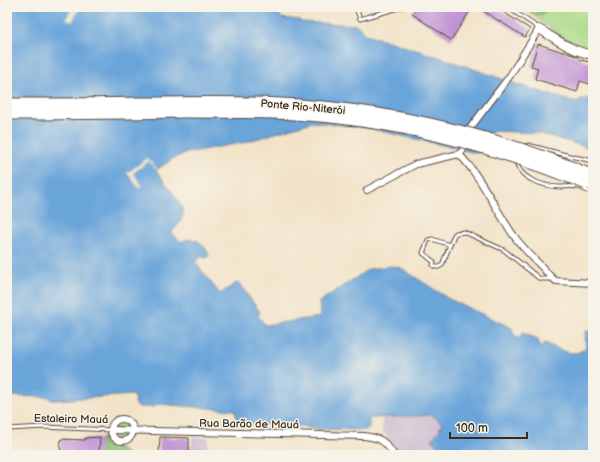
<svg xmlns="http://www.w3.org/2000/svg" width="600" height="462" font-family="'Balsamiq Sans',sans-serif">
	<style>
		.industrial { fill: #cfbdd0 }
		.green { fill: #abda87; stroke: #738252 }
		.forest { fill: #88ba74; stroke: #627249 }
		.water { fill: #6aa5da; stroke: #52687c }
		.pier { fill: #f2e3c8 }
		.building { fill: #be90d3 }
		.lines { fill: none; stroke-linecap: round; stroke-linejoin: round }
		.lane-casing { stroke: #564638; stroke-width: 5 }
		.street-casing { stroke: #564638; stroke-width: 8 }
		.secondary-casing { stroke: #564638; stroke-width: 10 }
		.lane { stroke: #fff; stroke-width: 3 }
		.street { stroke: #fff; stroke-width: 6 }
		.secondary { stroke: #fff; stroke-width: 8 }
		.highway-bridge-casing { stroke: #564638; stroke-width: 13; stroke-linecap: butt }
		.highway-bridge { stroke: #fff; stroke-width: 11 }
		.labels { text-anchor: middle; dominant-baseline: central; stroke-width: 3; stroke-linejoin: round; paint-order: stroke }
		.street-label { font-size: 11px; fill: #3b2a1e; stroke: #f7f3e8 }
	</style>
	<rect width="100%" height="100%" fill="#f7f3e8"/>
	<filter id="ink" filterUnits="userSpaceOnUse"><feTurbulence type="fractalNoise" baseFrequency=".025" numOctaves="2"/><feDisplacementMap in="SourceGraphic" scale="8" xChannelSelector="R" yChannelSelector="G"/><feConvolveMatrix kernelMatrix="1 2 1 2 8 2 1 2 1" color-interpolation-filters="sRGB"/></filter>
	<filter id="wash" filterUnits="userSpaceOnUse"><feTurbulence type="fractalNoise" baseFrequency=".012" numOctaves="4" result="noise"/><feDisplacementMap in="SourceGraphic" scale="16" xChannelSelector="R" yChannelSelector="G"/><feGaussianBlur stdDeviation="0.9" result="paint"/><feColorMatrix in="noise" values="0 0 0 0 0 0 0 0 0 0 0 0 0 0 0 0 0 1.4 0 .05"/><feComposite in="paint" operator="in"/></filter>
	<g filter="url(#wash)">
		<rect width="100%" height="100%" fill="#f2e3c8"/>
		<g class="industrial">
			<path d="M433,415L443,425L435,436L443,453L454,445L469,455H398L382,431V417Z"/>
			<path d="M192,437L209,438L207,452H191Z"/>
		</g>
		<g class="green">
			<path d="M522,7H593V47H584L563,37Z"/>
			<path d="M121,419C127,419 131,422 133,429H112L114,423Z"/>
			<path d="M112,431H133L131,436L124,440C118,440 113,437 112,431Z"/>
		</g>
		<g class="forest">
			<path d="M522,7H546V10L542,14L534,15Z"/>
			<path d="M104,435L128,455H92Z"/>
		</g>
		<path class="water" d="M7,7H222L279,10H280V18L300,20V22L357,25L366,34L451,61L519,85L574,102L593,97V149L549,136L537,133L495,131L492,132L479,152L476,153L369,128L312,122L246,142L186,153L174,158L156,170C162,180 182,202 183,212C184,219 177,227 172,231V233L181,242C194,235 204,242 209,256L205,258L202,256L195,262L220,294L238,282L260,312L258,316L265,325L320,317L319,302L369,269L392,266L401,268L449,299L512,328L513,329L512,332L516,336L520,337L523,333L538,339L539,341L538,345L542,346L545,343C557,348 575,360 586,347L585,332L593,329V455H469L467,453L464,455L454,445L443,453L432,439L440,430V427L443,425L433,415L371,418L369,419V428L367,430L312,429L304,426L245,424L237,420L235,410L158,404L155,407H139L135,405L134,396L133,395L55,400H51L48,397L7,396Z"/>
		<g class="pier">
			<path d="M73,7H80L72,22L66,19Z"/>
			<path d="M148,158L157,169L156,170L149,161L133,173L142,185L139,188L127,173Z"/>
		</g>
		<g id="blocks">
			<g class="building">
				<path d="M417,7H463L470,11L451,40L412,14Z"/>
				<path d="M486,7H495L530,29L525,37L483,11Z"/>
				<path d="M538,44L573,55L578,57L581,60L593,63V85L580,81L577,92L535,79L538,68L531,66Z"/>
				<path d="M100,437L99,455H60L61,439L85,440V438Z"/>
				<path d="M160,437L189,438V455H164V453L159,452Z"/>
			</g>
		</g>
	</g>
	<g filter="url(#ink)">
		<use href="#blocks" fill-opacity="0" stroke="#564638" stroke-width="1"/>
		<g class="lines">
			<defs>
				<g id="lane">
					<path d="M358,7L356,8L360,19L402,7"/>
					<path d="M507,7L539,28"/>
					<path d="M523,147L528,145L570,156L593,161"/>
					<path d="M516,161C519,179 543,186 559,187C565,187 572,186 578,187C583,189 588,191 593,193"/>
					<path d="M450,245L432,239L428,240L423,253L434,262L433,265L435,267H439L442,265L454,235L456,233L464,232L504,250L540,279H553"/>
					<path d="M7,429L44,427L111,430"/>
				</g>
				<g id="street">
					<path d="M459,154C482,178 495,209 514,236C522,247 533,258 543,268C547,273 551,278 556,281L593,283"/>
					<path d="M367,190L416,164L459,154L463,150L471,127L509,77L539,29"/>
					<circle cx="122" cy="430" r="11"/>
					<path d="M111,430L364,436C381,438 385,441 394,455"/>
				</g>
				<path id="secondary" d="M539,29C556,39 573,52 593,55"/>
			</defs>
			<use href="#lane" class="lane-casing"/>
			<use href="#street" class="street-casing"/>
			<use href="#secondary" class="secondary-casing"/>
			<use href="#lane" class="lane"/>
			<use href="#street" class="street"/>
			<use href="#secondary" class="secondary"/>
			<defs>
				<g id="highway-bridge">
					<path d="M7,104C52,104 98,104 143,103C196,103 248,101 300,105C399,112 499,137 591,175"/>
					<path d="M7,114C65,114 124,113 182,112C219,112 257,112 294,114C394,120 494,146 586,184"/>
				</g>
			</defs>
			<use href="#highway-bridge" class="highway-bridge-casing"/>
			<use href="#highway-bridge" class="highway-bridge"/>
		</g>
	</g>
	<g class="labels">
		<g class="street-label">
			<text transform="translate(303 107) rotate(5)">Ponte Rio-Niterói</text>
			<text transform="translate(71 419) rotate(1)">Estaleiro Mauá</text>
			<text transform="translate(249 424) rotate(1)">Rua Barão de Mauá</text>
		</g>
	</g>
	<rect width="600" height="462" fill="none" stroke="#f7f3e8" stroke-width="24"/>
	<path d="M450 432v6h77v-6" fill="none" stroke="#3b2a1e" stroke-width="2"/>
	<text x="456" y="432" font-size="12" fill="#3b2a1e" stroke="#f7f3e8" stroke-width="3" paint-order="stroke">100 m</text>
</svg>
